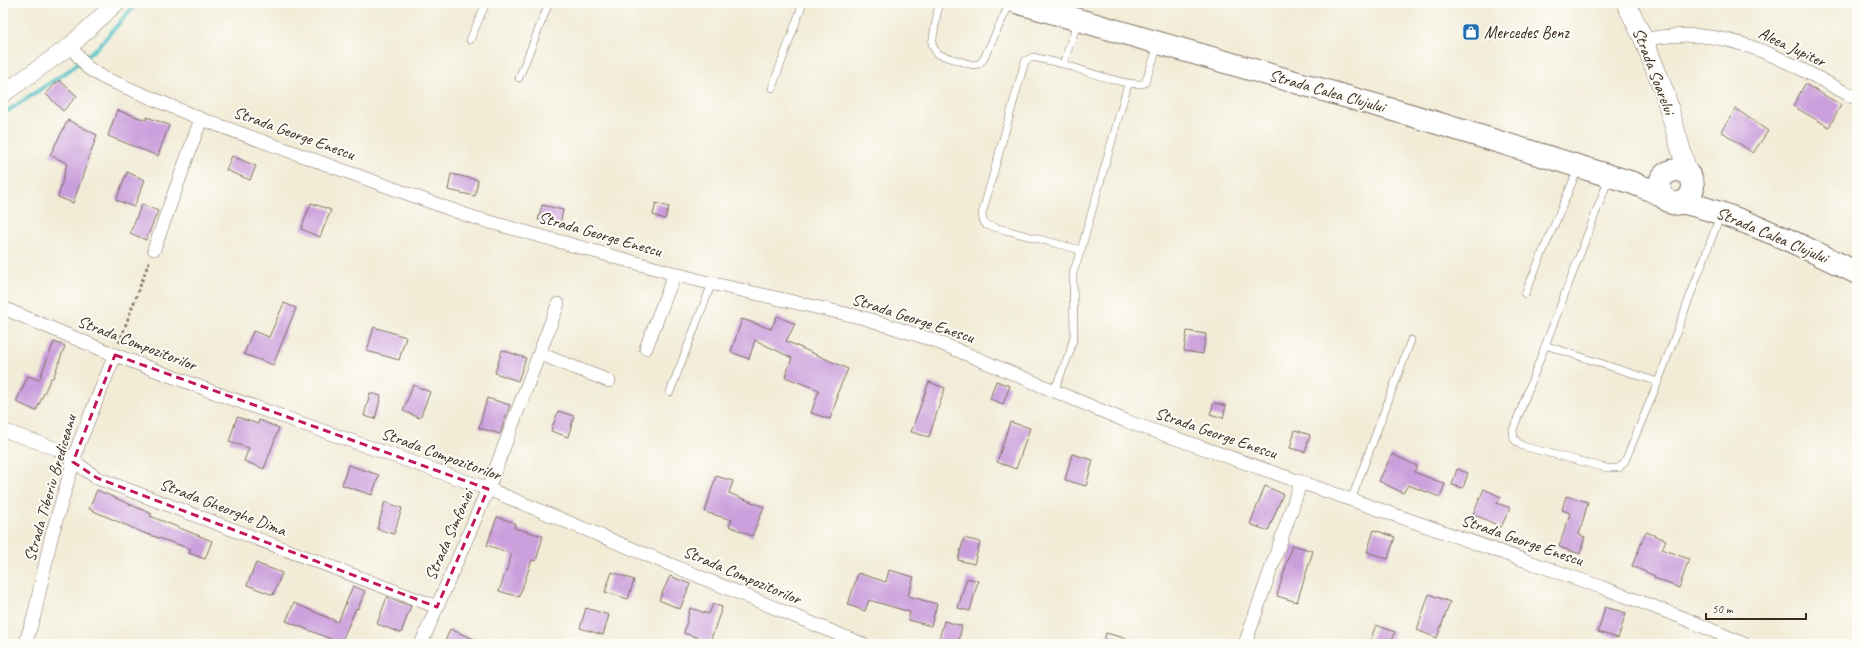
<svg xmlns="http://www.w3.org/2000/svg" width="1860" height="647" font-family="Caveat,sans-serif">
	<style>
		.lines { fill: none; stroke-linecap: round; stroke-linejoin: round }
		.stream { stroke: #51c0c5; stroke-width: 4 }
		.building { fill: #cb9fdc }
		.service-casing { stroke: #7b6e5f; stroke-width: 8 }
		.minor-casing { stroke: #7b6e5f; stroke-width: 14 }
		.tertiary-casing { stroke: #7b6e5f; stroke-width: 18 }
		.secondary-casing { stroke: #7b6e5f; stroke-width: 20 }
		.trunk-casing { stroke: #7b6e5f; stroke-width: 24 }
		.path { stroke: #7b6e5f; stroke-width: 2.5; stroke-dasharray: 3 3; stroke-linecap: butt }
		.service { stroke: #fff; stroke-width: 7 }
		.minor { stroke: #fff; stroke-width: 13 }
		.tertiary { stroke: #fff; stroke-width: 17 }
		.secondary { stroke: #fff; stroke-width: 19 }
		.trunk { stroke: #fff; stroke-width: 22 }
		.marked { fill: none; stroke: #c2185b; stroke-width: 3; stroke-dasharray: 8 5; stroke-linejoin: round }
		.labels { text-anchor: middle; dominant-baseline: central; stroke-width: 4; stroke-linejoin: round; paint-order: stroke }
		.poi-label { font-size: 17px; fill: #3b2a1e; stroke: #fdfcf7; text-anchor: start }
		.street-label { font-size: 17px; fill: #3b2a1e; stroke: #fdfcf7 }
	</style>
	<rect width="100%" height="100%" fill="#fdfcf7"/>
	<filter id="ink" filterUnits="userSpaceOnUse"><feTurbulence type="fractalNoise" baseFrequency=".025" numOctaves="2"/><feDisplacementMap in="SourceGraphic" scale="8" xChannelSelector="R" yChannelSelector="G"/><feConvolveMatrix kernelMatrix="1 2 1 2 8 2 1 2 1" color-interpolation-filters="sRGB"/></filter>
	<filter id="wash" filterUnits="userSpaceOnUse"><feTurbulence type="fractalNoise" baseFrequency=".012" numOctaves="4" result="noise"/><feDisplacementMap in="SourceGraphic" scale="16" xChannelSelector="R" yChannelSelector="G"/><feGaussianBlur stdDeviation="0.9" result="paint"/><feColorMatrix in="noise" values="0 0 0 0 0 0 0 0 0 0 0 0 0 0 0 0 0 1.4 0 .05"/><feComposite in="paint" operator="in"/></filter>
	<g filter="url(#wash)">
		<rect width="100%" height="100%" fill="#f2ecd7"/>
		<g class="lines">
			<path class="stream" d="M3,114L68,71L98,47L137,3"/>
		</g>
		<g id="blocks">
			<g class="building">
				<path d="M59,80L77,96L63,111L46,94Z"/>
				<path d="M1805,84L1841,105L1829,127L1793,106Z"/>
				<path d="M1736,109L1768,131L1753,153L1721,131Z"/>
				<path d="M117,110L146,120L147,117L169,125L158,156L108,136Z"/>
				<path d="M68,120L97,135L73,203L58,197L67,163L50,155Z"/>
				<path d="M232,156L256,166L250,180L226,170Z"/>
				<path d="M127,172L145,180L134,207L116,200Z"/>
				<path d="M451,174L478,180L475,196L448,190Z"/>
				<path d="M311,203L331,210L320,237L301,229Z"/>
				<path d="M656,203L669,207L665,219L653,215Z"/>
				<path d="M142,204L158,211L146,240L130,233Z"/>
				<path d="M542,205L563,210L560,225L538,220Z"/>
				<path d="M284,303L296,308L273,365L244,354L253,331L269,337Z"/>
				<path d="M777,316L795,324L786,341L848,369L836,396H838L830,419L811,413L819,390L785,377L792,358L755,340L749,359L731,352L742,319L771,329Z"/>
				<path d="M374,327L406,337L399,360L367,351Z"/>
				<path d="M1187,331L1206,334L1203,354L1184,351Z"/>
				<path d="M54,342L65,346L53,378H51L36,411L16,402L28,376L39,380Z"/>
				<path d="M502,350L526,358L518,381L495,373Z"/>
				<path d="M996,381L1010,386L1003,404L990,399Z"/>
				<path d="M929,382L945,388L929,437L911,432Z"/>
				<path d="M413,385L430,392L420,418L403,411Z"/>
				<path d="M370,393L381,396L375,419L364,416Z"/>
				<path d="M487,398L510,405L500,434L479,428Z"/>
				<path d="M1214,403L1226,406L1223,418L1210,414Z"/>
				<path d="M558,411L574,416L568,437L551,431Z"/>
				<path d="M237,417L258,424L259,420L279,428L264,469L244,461L249,448L229,442Z"/>
				<path d="M1010,422L1030,428L1016,469L997,462Z"/>
				<path d="M1295,430L1310,435L1305,452L1290,448Z"/>
				<path d="M1072,454L1093,460L1086,486L1065,480Z"/>
				<path d="M1392,454L1417,466L1414,472L1445,484L1440,497L1408,485L1403,493L1379,481Z"/>
				<path d="M348,465L379,475L372,495L342,485Z"/>
				<path d="M1457,469L1468,473L1463,488L1452,485Z"/>
				<path d="M716,476L733,481L729,493L764,507L752,536L729,526L732,520L705,512Z"/>
				<path d="M1265,486L1283,494L1268,531L1250,524Z"/>
				<path d="M1484,489L1501,497L1497,503L1510,508L1501,527L1473,514Z"/>
				<path d="M97,490L152,514L150,516L212,541L205,559L189,553L191,549L144,533L89,509Z"/>
				<path d="M1566,496L1588,502L1579,535L1585,537L1580,554L1559,547L1570,513L1562,510Z"/>
				<path d="M385,502L402,508L394,534L377,529Z"/>
				<path d="M497,517L515,523L514,528L543,536L536,561L532,560L519,597L499,591L512,554L487,545Z"/>
				<path d="M1374,530L1395,537L1388,559L1367,552Z"/>
				<path d="M1646,532L1666,540L1662,549L1689,559L1679,588L1654,578L1655,576L1632,566Z"/>
				<path d="M964,538L980,542L974,564L958,560Z"/>
				<path d="M1292,545L1313,551L1297,602L1277,596Z"/>
				<path d="M256,563L282,573L273,595L247,585Z"/>
				<path d="M889,570L914,577L908,596L937,604L931,626L908,620L910,612L869,600L865,611L848,605L858,573L886,582Z"/>
				<path d="M612,572L634,580L628,599L605,592Z"/>
				<path d="M670,576L690,584L680,609L659,600Z"/>
				<path d="M967,578L978,581L970,611L958,608Z"/>
				<path d="M353,586L365,591L358,609L356,608L341,643L286,621L294,603L338,622Z"/>
				<path d="M1429,594L1450,602L1437,638L1417,630Z"/>
				<path d="M387,597L411,606L401,633L377,624Z"/>
				<path d="M713,604L722,607L710,642L684,633L690,608L709,614Z"/>
				<path d="M1605,607L1626,613L1618,638L1598,632Z"/>
				<path d="M586,608L609,615L603,635L580,628Z"/>
				<path d="M944,621L962,626L958,644L938,643Z"/>
				<path d="M1376,625L1395,632L1391,644H1377L1370,641Z"/>
				<path d="M450,629L484,643V644H444Z"/>
				<path d="M1106,633L1135,641V644H1103Z"/>
			</g>
		</g>
	</g>
	<g filter="url(#ink)">
		<use href="#blocks" fill-opacity="0" stroke="#7b6e5f" stroke-width="1"/>
		<g class="lines">
			<defs>
				<g id="service">
					<path d="M939,3L932,44L937,54L973,65L979,64L983,60L1010,3"/>
					<path d="M1078,22L1063,64C1080,69 1132,89 1145,83L1158,46"/>
					<path d="M470,40L486,3"/>
					<path d="M1063,64L1033,57L1025,61L982,214L983,220L986,225L1081,250L1128,84"/>
					<path d="M519,78L549,3"/>
					<path d="M772,88L803,3"/>
					<path d="M1609,178L1513,430L1514,439L1522,446L1606,468H1619L1625,461L1658,382L1720,216"/>
					<path d="M1525,294L1578,169"/>
					<path d="M1545,345L1658,382"/>
					<path d="M1054,391L1070,352L1074,335L1073,273L1081,250"/>
					<path d="M670,392L712,283"/>
					<path d="M1351,500L1411,340"/>
				</g>
				<g id="minor">
					<path d="M1644,40C1727,21 1787,62 1857,99"/>
					<path d="M70,46L88,68L104,78L201,119L472,217L701,281L864,318L933,340L1126,421L1601,587L1681,617L1744,644"/>
					<path d="M154,249L201,119"/>
					<path d="M3,308L115,355L224,396L488,489L862,644"/>
					<path d="M646,348L675,273"/>
					<path d="M540,354L609,381"/>
					<path d="M3,430L57,449L97,478L437,607"/>
					<path d="M25,644L34,616L51,538L79,443L115,355"/>
					<path d="M421,644L488,489L558,304"/>
					<path d="M1245,644L1301,482"/>
				</g>
				<path id="tertiary" d="M3,94L70,46L116,3"/>
				<path id="secondary" d="M1626,3L1644,40L1664,91L1688,174"/>
				<g id="trunk">
					<path d="M1019,3L1414,116L1633,183C1642,187 1653,190 1662,196C1665,198 1667,201 1672,203C1682,206 1693,197 1693,186C1692,160 1649,168 1662,196"/>
					<path d="M1682,202C1743,217 1801,245 1857,273"/>
				</g>
			</defs>
			<use href="#service" class="service-casing"/>
			<use href="#minor" class="minor-casing"/>
			<use href="#tertiary" class="tertiary-casing"/>
			<use href="#secondary" class="secondary-casing"/>
			<use href="#trunk" class="trunk-casing"/>
			<path class="path" d="M119,343L150,259"/>
			<use href="#service" class="service"/>
			<use href="#minor" class="minor"/>
			<use href="#tertiary" class="tertiary"/>
			<use href="#secondary" class="secondary"/>
			<use href="#trunk" class="trunk"/>
		</g>
	</g>
	<path class="marked" d="M115,355L488,489L437,607L97,478L73,462Z"/>
	<defs>
		<symbol id="shop-square" viewBox="-11 -11 22 22"><rect x="-9" y="-9" width="18" height="18" rx="4" fill="#1f6fb2" stroke="#fdfcf7"/><path d="M-5-2.5h2.3a2.7 3.5 0 0 1 5.4 0H5L5.5 6h-11ZM-1.5-2.5h3a1.5 2.3 0 0 0-3 0Z" fill="#fff"/></symbol>
	</defs>
	<g fill-rule="evenodd">
		<use href="#shop-square" x="1461" y="22" width="20" height="20"/>
	</g>
	<g class="labels">
		<g class="poi-label">
			<text x="1484" y="32">Mercedes Benz</text>
		</g>
		<g class="street-label">
			<text transform="translate(1792 47) rotate(25)">Aleea Jupiter</text>
			<text transform="translate(1654 71) rotate(69)">Strada Soarelui</text>
			<text transform="translate(1327 91) rotate(16)">Strada Calea Clujului</text>
			<text transform="translate(294 133) rotate(20)">Strada George Enescu</text>
			<text transform="translate(600 234) rotate(16)">Strada George Enescu</text>
			<text transform="translate(1772 235) rotate(23)">Strada Calea Clujului</text>
			<text transform="translate(913 318) rotate(18)">Strada George Enescu</text>
			<text transform="translate(137 343) rotate(21)">Strada Compozitorilor</text>
			<text transform="translate(1216 433) rotate(19)">Strada George Enescu</text>
			<text transform="translate(441 454) rotate(20)">Strada Compozitorilor</text>
			<text transform="translate(50 488) rotate(-74)">Strada Tiberiu Brediceanu</text>
			<text transform="translate(223 507) rotate(21)">Strada Gheorghe Dima</text>
			<text transform="translate(449 535) rotate(-66)">Strada Simfoniei</text>
			<text transform="translate(1522 540) rotate(19)">Strada George Enescu</text>
			<text transform="translate(742 575) rotate(23)">Strada Compozitorilor</text>
		</g>
	</g>
	<rect width="1860" height="647" fill="none" stroke="#fdfcf7" stroke-width="16"/>
	<path d="M1706 613v6h100v-6" fill="none" stroke="#3b2a1e" stroke-width="2"/>
	<text x="1712" y="613" font-size="12" fill="#3b2a1e" stroke="#fdfcf7" stroke-width="3" paint-order="stroke">50 m</text>
</svg>
